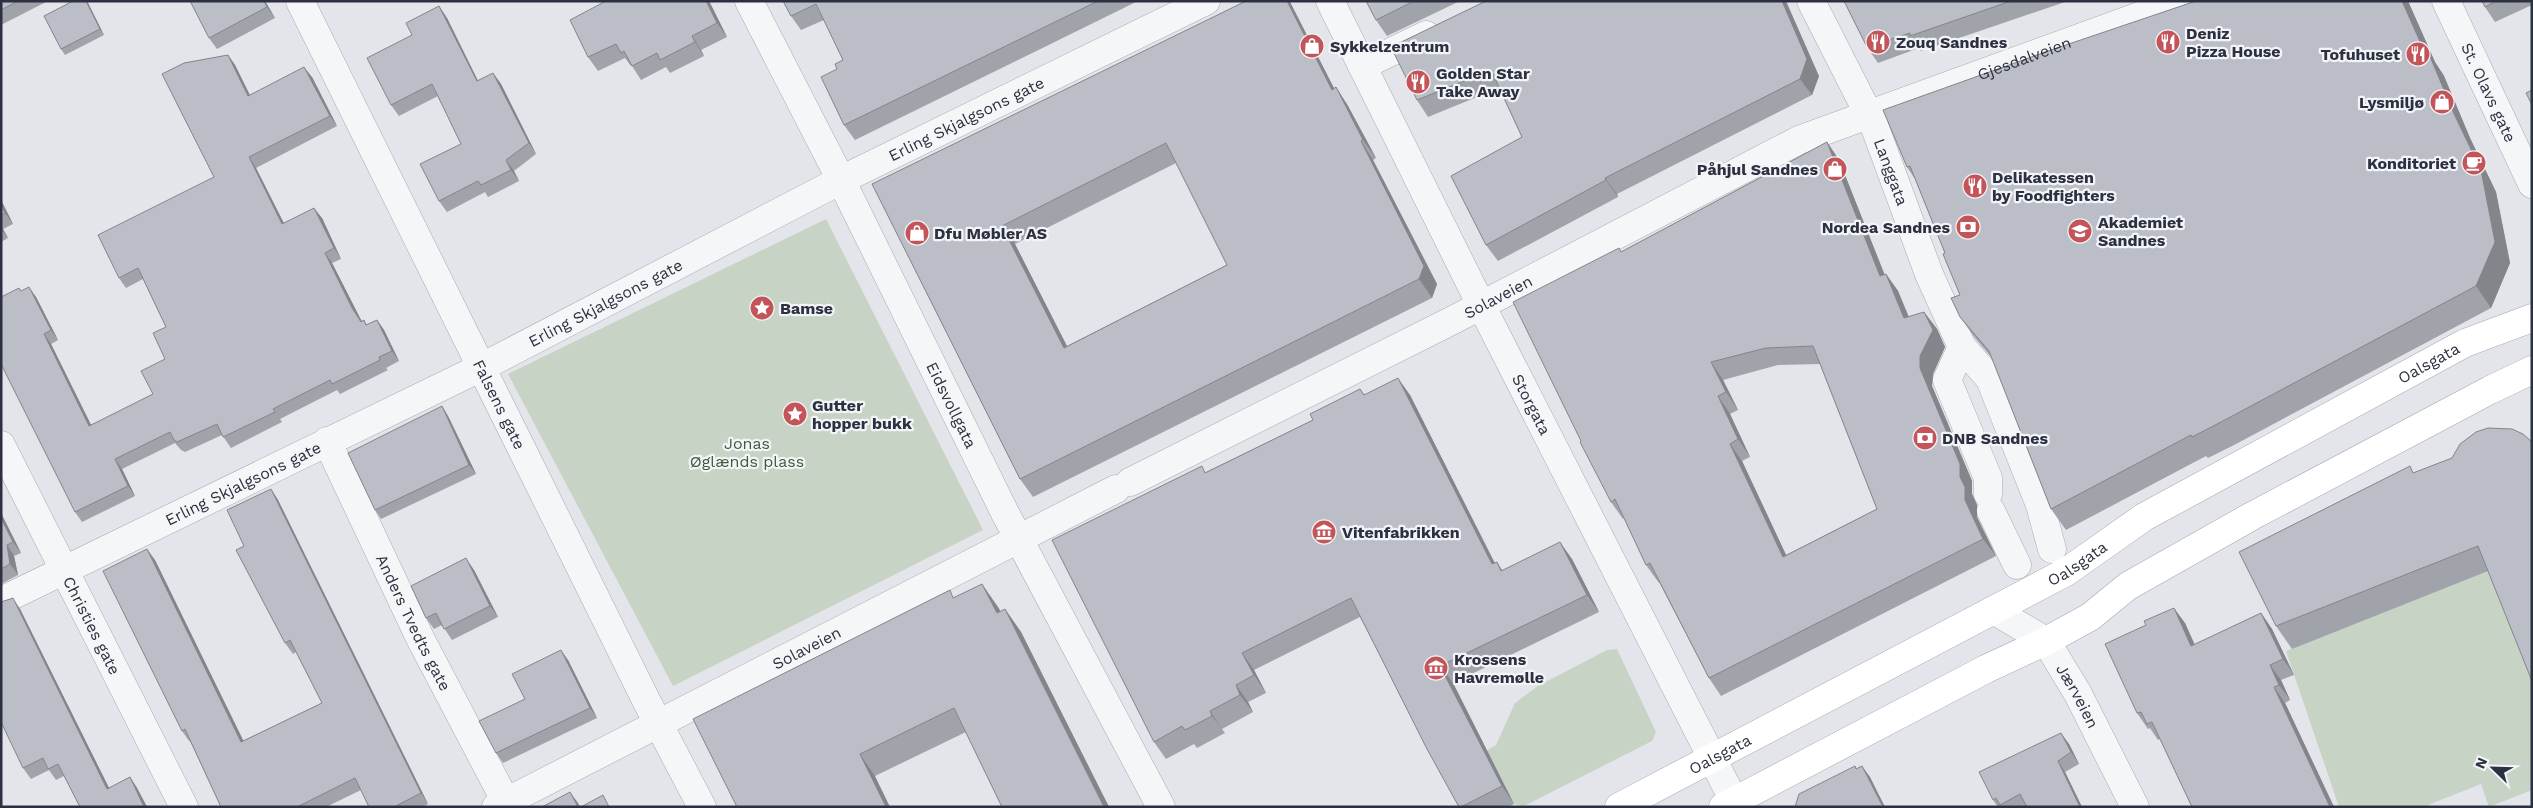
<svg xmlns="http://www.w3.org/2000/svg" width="2533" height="808" font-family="'Work Sans',sans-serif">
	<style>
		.green { fill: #c7d3c5 }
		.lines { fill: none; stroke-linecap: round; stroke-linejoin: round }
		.minor-casing { stroke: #a8abb4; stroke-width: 29 }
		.major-casing { stroke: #a3a8b5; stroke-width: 29 }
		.minor { stroke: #f5f6f8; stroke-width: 28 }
		.major { stroke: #fff; stroke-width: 28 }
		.wall { fill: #a1a3aa; fill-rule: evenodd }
		.shaded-wall { fill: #83858b }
		.building { fill: #bbbec6; stroke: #83858b; fill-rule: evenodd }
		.labels { text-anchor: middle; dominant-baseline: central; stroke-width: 4.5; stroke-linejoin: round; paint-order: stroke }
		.poi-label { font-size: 16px; font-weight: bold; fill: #2c3141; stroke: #f3f4f7; text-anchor: start }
		.street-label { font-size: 16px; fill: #2c3141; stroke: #f3f4f7 }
		.park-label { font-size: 16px; fill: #3d5b3b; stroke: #f3f4f7 }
	</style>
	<rect width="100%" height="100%" fill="#e3e5ea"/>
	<g class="green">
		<path d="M826,219L983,530L673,686L508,374Z"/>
		<path d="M2490,567L2532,677V790L2489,807L2481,784L2423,807H2339L2286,651Z"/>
		<path d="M1617,649L1656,732L1652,741L1524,806L1514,804L1502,780L1459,802L1447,774L1496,745L1515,703L1538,686L1607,650Z"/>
	</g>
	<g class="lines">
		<defs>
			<g id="minor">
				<path id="s1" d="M300,1L646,700L702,807"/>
				<path id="s2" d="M749,1L841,180L1005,513L1161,807"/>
				<path id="s3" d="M1330,1L1481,305L1737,807"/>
				<path id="s4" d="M1811,1L1874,125L1929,274L1962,347L1990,379L2040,505L2052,549"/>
				<path id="s5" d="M2446,1L2532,184"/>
				<path d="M1362,66L1426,35"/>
				<path d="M1962,347L1947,380L1988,478V494"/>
				<path id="s6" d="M327,441L420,638L506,802"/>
				<path id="s7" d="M1,445L184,807"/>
				<path id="s8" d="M1130,482L1455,319L1799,140L2181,1"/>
				<path d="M1991,511L2017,565"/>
				<path id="s9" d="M1,601L482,367L841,180L1206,1"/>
				<path id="s10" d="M1993,610L2046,641L2078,694L2135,807"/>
				<path id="s11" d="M496,807L1116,489"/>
			</g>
			<g id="major">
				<path id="s12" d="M1619,807L2066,572L2144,517L2465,343L2532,318"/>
				<path d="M1723,807L1986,669L2046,641L2090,617L2128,586L2252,516L2490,390L2532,370"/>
			</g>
		</defs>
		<use href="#minor" class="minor-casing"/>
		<use href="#major" class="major-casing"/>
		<use href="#minor" class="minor"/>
		<use href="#major" class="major"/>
	</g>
	<g class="wall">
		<path d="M1,1H48L1,25Z"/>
		<path d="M87,1L104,35L65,55L61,49Z"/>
		<path d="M265,1L275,18L217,49L209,38Z"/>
		<path d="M606,1H709L727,37L701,50L704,56L670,73L666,67L641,80L632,66H631L625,58L598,71L588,57Z"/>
		<path d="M783,1H1138L855,140L844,125L837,69L843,60L824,20L801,30L791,16Z"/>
		<path d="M1366,1H1460L1387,36L1376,20Z"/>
		<path d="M1486,1L1819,76L1812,95L1617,194L1618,197L1498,261L1486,245L1522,137L1499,88L1428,117L1417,100Z"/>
		<path d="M1844,1H2068L1921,51L1919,48L1878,63L1867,47Z"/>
		<path d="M2196,1H2408L2435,62L2444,76L2470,138L2496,192L2510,263L2491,308L2236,444L2208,458L2206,456L2066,530L2051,509L1992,358L1975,338L1960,317V295L1945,253L1915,179L1907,167Z"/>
		<path d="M2482,1H2532V5L2495,22L2485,7Z"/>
		<path d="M1291,4L1334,88L1336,87L1348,106L1376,158L1373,160L1437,284L1432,298L1033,497L1020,479L872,184ZM1176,163L1227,265L1067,346L1015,244Z"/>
		<path d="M439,6L447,18L478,81L493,73L501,84L536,154L514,171L519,181L488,197L485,192L447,212L439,201L461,144L438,96L399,116L391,105L412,35Z"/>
		<path d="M228,55L235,65L250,95L312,77L337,126L256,168L284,223L322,218L341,259L332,263L360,318L362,321L364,320L367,325L377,320L384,330L399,361L386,368L388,370L340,394L337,390L280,419L282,422L231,448L222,435L185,452L181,450L175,443L122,469L135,496L82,522L75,512L21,291L36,297L58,340L51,344L91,425L153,394L165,359L166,327L143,279L126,288L119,278L214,177Z"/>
		<path d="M1827,142L1839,160L1884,274H1886L1898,291L1909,317L1924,312L1937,329L1945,347L1933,374L1932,386L1972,481V494L1977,505V517L1996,556L1721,696L1709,678L1659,582V583L1646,565L1624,518L1623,519L1611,502L1619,248L1621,252ZM1820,364L1877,509L1786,555L1742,461L1750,457L1730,414L1738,410L1723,380L1778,365Z"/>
		<path d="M1,200L13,224L3,229L8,238L1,242Z"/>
		<path d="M1360,389L1364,394L1410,395L1495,563L1497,562L1503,571L1572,559L1599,612L1453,683L1514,804L1508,807H1459L1360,617L1254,670L1266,693L1248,702L1253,712L1222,729L1225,733L1197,748L1194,744L1166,759L1154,742L1206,472L1313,420Z"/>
		<path d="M442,406L448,416L476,474L381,519L375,510Z"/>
		<path d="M2532,442L2488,571L2292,649L2276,626L2415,473Z"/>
		<path d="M271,489L278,500L428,804L422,807H369L361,790L326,807H221L190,741H189L182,731L155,560L243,741L322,703L296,652L293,654L285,643L244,546Z"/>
		<path d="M1,513L21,553L14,556L18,575L1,584Z"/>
		<path d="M474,570L498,617L452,640L442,625L434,629L426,618Z"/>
		<path d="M955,598L998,607L1001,612L1005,609L1021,632L1109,807H1002L966,732L875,776L737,807Z"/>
		<path d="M20,609L109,788L130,777L137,788L147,807H80L64,776L56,780L49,770L31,779L23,768Z"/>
		<path d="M2261,613L2272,629L2294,675L2281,680L2290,700L2285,703L2334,807H2192L2160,739L2158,740L2150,728L2148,729L2137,713L2185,623L2195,645Z"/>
		<path d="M568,660L597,718L503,763L496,753L525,699Z"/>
		<path d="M2069,744L2079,764L2065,772L2082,807H2027V806L2025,807H1998L1993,800Z"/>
	</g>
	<g class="shaded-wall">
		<path d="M86,1H87L104,35L100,29Z"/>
		<path d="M264,1H265L275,18L267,7Z"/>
		<path d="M706,1H709L727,37L717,23Z"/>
		<path d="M1287,1H1290L1291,4L1344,108L1332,90Z"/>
		<path d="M1782,1H1786L1819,76L1812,95L1800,79Z"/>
		<path d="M2402,1H2408L2435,62L2444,76L2470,138L2496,192L2510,263L2491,308L2476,286L2426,55Z"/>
		<path d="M439,6L447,18L484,93L477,81Z"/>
		<path d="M692,36L701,50L704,56L695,42Z"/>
		<path d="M228,55L235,65L255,106L248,96Z"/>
		<path d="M304,67L312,77L337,126L330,116Z"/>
		<path d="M493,73L501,84L536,154L529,143Z"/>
		<path d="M1336,87L1348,106L1376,158L1363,140Z"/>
		<path d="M1361,141L1373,160L1437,284L1432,298L1419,279Z"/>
		<path d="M1827,142L1839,160L1892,293L1880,276Z"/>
		<path d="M249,157L256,168L289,234L282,224Z"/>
		<path d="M506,160L514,171L519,181L511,170Z"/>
		<path d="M1605,178L1617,194L1618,197L1606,180Z"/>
		<path d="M1,200L13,224L5,213L1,205Z"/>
		<path d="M314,208L322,218L341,259L334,248Z"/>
		<path d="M1,226L3,229L8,238L1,229Z"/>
		<path d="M1002,226L1015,244L1077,366L1064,348Z"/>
		<path d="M325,253L332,263L360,318L368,332L352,308Z"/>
		<path d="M1886,274L1898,291L1916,335L1904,318Z"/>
		<path d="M29,287L36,297L58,340L51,330Z"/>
		<path d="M1924,312L1937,329L1945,347L1933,374L1932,386L1972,481V494L1977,505V517L1996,556L1983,539L1965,500L1960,477L1920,368V356Z"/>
		<path d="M377,320L384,330L399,361L392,351Z"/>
		<path d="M44,334L51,344L97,437L89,426Z"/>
		<path d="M1711,362L1723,380L1738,410L1726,392Z"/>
		<path d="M1398,378L1410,395L1504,582L1492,564Z"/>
		<path d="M1718,396L1730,414L1750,457L1738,439Z"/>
		<path d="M442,406L448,416L476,474L469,465Z"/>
		<path d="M1730,444L1742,461L1795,574L1783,557Z"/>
		<path d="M115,459L122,469L135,496L128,486Z"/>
		<path d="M271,489L278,500L428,804L421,793Z"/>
		<path d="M1,513L21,553L13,542L1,518Z"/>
		<path d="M1560,542L1572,559L1599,612L1587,595Z"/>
		<path d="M7,545L14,556L18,575L10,564Z"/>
		<path d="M147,549L155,560L249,752L241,742Z"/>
		<path d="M466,558L474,570L498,617L490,606Z"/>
		<path d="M982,584L998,607L1013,636L997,613Z"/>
		<path d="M13,598L20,609L115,800L107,789Z"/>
		<path d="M2174,608L2185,623L2202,662L2191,646Z"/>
		<path d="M1005,609L1021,632L1109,807H1104Z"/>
		<path d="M2261,613L2272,629L2294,675L2283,659Z"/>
		<path d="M561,650L568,660L597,718L590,708Z"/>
		<path d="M1242,653L1254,670L1266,693L1254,675Z"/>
		<path d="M2270,665L2281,680L2290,700L2279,685Z"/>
		<path d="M1440,666L1453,683L1514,804L1502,786Z"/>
		<path d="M1236,685L1248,702L1253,712L1240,695Z"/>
		<path d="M2274,687L2285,703L2334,807H2330Z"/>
		<path d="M1210,711L1222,729L1225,733L1212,716Z"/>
		<path d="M2061,733L2069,744L2079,764L2071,752Z"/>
		<path d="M860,754L875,776L890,807H886Z"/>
		<path d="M2058,761L2065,772L2082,807H2080Z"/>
		<path d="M1862,766L1870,777L1885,807H1883Z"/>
		<path d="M130,777L137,788L147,807H144Z"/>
		<path d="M570,792L578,803L580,807H578Z"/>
	</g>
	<g class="building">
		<path d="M1,1H18L1,10Z"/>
		<path d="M73,1H86L100,29L61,49L44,16Z"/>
		<path d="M190,1H264L267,7L209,38Z"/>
		<path d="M606,1H706L717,23L692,36L695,42L660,60L657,53L632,66L624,51L621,53L616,44L588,57L570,20Z"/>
		<path d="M783,1H1098L844,125L821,77L837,69L835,64L843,60L816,4L791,16Z"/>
		<path d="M1246,1H1287L1332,90L1336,87L1363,140L1361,141L1424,266L1419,279L1020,479L872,184ZM1166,143L1227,265L1064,348L1002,226Z"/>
		<path d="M1366,1H1414L1376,20Z"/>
		<path d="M1486,1H1782L1807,59L1800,79L1605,178L1606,180L1486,245L1451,176L1522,137L1491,70L1417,100L1391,47Z"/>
		<path d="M1844,1H2011L1910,36V33L1867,47Z"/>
		<path d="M2196,1H2402L2426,55L2429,54L2455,116L2481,170L2495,242L2476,286L2221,422L2192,437L2191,435L2051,509L1989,351L1960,317L1951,298L1960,295L1943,254L1945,253L1910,166L1907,167L1883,110L2051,50Z"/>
		<path d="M2482,1H2496L2485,7Z"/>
		<path d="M439,6L477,81L493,73L529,143L506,160L511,170L481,185L478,181L439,201L420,164L461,144L432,84L391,105L367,58L412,35L406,23Z"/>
		<path d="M228,55L248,96L304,67L330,116L249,157L282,224L314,208L334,248L325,253L352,308L361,322L364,320L366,325L377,320L392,351L379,357L380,360L332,384L330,380L273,409L275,412L223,437L217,424L177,442L174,440L170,432L115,459L128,486L75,512L1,364V297L19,288L21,291L29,287L51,330L44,334L89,426L153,394L141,371L165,359L153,333L166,327L138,268L119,278L98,235L214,177L162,74L184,63Z"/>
		<path d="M2532,90V105L2526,93Z"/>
		<path d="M1827,142L1880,276L1886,274L1904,318L1924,312L1933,330L1920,356V368L1960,464V477L1965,487V500L1983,539L1709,678L1650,563L1646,565L1615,499L1611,502L1580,442L1581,441L1513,302L1619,248L1621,252ZM1813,346L1877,509L1783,557L1730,444L1738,439L1718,396L1726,392L1711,362L1766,348Z"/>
		<path d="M1,205L5,213L1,215Z"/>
		<path d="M1398,378L1492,564L1497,562L1501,571L1560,542L1587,595L1440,666L1502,786L1461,807H1459L1427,749L1351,598L1242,653L1254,675L1236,685L1240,695L1210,711L1212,716L1185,730L1182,726L1154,742L1052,540L1202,466L1205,473L1313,420L1310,414L1360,389L1364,395Z"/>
		<path d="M442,406L469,465L375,510L348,453Z"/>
		<path d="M2488,428L2512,429L2523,434L2532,442V681L2478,546L2276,626L2239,552L2410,466L2413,473L2452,458L2460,444L2476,432Z"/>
		<path d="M271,489L421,793L394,807H369L355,778L297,807H221L185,729L182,731L103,571L147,549L241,742L322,703L290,640L285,643L236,550L244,546L227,510Z"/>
		<path d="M1,518L13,542L7,545L10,564L1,569Z"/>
		<path d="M466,558L490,606L444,629L436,613L426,618L411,586Z"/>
		<path d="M982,584L997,613L1005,609L1104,807H1002L954,708L860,754L886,807H737L693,719L950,590L953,598Z"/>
		<path d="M13,598L107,789L130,777L144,807H80L58,764L48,769L43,758L23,768L1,722V602Z"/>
		<path d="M2174,608L2191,646L2261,613L2283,659L2270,665L2279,685L2274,687L2330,807H2192L2152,722L2147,724L2141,712L2137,713L2105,644L2146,625L2144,621Z"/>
		<path d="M561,650L590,708L496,753L479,721L525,699L512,674Z"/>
		<path d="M2061,733L2071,752L2058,761L2080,807H2027L2020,794L2000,805L1996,798L1993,800L1979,772Z"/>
		<path d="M1855,766L1856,769L1862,766L1883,807H1795L1799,794Z"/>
		<path d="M570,792L578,807H542Z"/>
		<path d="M603,795L609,807H581Z"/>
	</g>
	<defs>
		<symbol id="restaurant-disc" viewBox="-11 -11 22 22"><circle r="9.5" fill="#c35459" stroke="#f3f4f7"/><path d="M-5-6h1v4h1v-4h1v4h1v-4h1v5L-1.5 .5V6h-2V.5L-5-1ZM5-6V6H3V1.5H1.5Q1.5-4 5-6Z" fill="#fff"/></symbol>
		<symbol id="shop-disc" viewBox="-11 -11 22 22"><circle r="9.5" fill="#c35459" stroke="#f3f4f7"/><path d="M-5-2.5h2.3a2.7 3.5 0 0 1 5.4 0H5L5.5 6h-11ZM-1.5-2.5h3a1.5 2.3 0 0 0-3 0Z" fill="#fff"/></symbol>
		<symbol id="cafe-disc" viewBox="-11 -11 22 22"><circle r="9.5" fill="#c35459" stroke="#f3f4f7"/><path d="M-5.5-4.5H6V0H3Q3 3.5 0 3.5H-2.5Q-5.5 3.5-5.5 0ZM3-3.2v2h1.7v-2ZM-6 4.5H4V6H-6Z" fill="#fff"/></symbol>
		<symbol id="bank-disc" viewBox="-11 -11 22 22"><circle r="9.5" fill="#c35459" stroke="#f3f4f7"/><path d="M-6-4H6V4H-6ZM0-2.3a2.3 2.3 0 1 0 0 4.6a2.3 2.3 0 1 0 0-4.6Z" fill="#fff"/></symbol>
		<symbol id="school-disc" viewBox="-11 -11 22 22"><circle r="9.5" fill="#c35459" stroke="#f3f4f7"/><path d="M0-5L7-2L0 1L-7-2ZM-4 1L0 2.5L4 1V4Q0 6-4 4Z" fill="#fff"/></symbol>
		<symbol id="sight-disc" viewBox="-11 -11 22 22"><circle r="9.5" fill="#c35459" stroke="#f3f4f7"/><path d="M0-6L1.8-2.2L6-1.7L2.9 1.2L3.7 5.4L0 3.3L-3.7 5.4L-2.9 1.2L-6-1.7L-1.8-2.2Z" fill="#fff"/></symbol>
		<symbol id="museum-disc" viewBox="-11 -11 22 22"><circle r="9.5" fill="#c35459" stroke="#f3f4f7"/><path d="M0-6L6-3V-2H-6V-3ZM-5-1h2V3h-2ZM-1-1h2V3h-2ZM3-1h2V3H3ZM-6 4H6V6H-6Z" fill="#fff"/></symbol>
	</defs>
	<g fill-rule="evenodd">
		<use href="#restaurant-disc" x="1864" y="28" width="28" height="28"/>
		<use href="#restaurant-disc" x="2154" y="28" width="28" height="28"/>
		<use href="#shop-disc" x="1298" y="32" width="28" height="28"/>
		<use href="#restaurant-disc" x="2404" y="40" width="28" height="28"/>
		<use href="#restaurant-disc" x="1404" y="68" width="28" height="28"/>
		<use href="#shop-disc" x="2428" y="88" width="28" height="28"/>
		<use href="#cafe-disc" x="2460" y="149" width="28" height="28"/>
		<use href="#shop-disc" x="1821" y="155" width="28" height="28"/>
		<use href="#restaurant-disc" x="1961" y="172" width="28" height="28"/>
		<use href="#bank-disc" x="1954" y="213" width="28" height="28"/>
		<use href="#school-disc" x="2066" y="217" width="28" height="28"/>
		<use href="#shop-disc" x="903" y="219" width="28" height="28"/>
		<use href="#sight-disc" x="748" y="294" width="28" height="28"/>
		<use href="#sight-disc" x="781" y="400" width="28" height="28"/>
		<use href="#bank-disc" x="1911" y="424" width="28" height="28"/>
		<use href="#museum-disc" x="1310" y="518" width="28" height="28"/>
		<use href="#museum-disc" x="1422" y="654" width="28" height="28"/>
	</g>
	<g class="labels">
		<g class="poi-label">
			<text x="2186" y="33">Deniz<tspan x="2186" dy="18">Pizza House</tspan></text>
			<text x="1896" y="42">Zouq Sandnes</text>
			<text x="1330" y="46">Sykkelzentrum</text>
			<text x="2400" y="54" text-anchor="end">Tofuhuset</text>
			<text x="1436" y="73">Golden Star<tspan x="1436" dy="18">Take Away</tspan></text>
			<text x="2424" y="102" text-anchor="end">Lysmiljø</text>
			<text x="2456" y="163" text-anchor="end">Konditoriet</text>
			<text x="1818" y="169" text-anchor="end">Påhjul Sandnes</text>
			<text x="1992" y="177">Delikatessen<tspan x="1992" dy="18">by Foodfighters</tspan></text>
			<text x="2098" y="222">Akademiet<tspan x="2098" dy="18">Sandnes</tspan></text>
			<text x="1950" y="227" text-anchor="end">Nordea Sandnes</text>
			<text x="934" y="233">Dfu Møbler AS</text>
			<text x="780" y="308">Bamse</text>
			<text x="812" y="405">Gutter<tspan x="812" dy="18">hopper bukk</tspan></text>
			<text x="1942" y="438">DNB Sandnes</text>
			<text x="1342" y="532">Vitenfabrikken</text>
			<text x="1454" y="659">Krossens<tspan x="1454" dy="18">Havremølle</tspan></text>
		</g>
		<g class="street-label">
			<text stroke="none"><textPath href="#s8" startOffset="991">Gjesdalveien</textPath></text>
			<text stroke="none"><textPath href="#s5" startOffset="101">St. Olavs gate</textPath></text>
			<text stroke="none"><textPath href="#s9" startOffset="1079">Erling Skjalgsons gate</textPath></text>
			<text stroke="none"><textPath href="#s4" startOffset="189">Langgata</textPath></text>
			<text stroke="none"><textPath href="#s8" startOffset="412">Solaveien</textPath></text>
			<text stroke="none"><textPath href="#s9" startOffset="674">Erling Skjalgsons gate</textPath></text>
			<text stroke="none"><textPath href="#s12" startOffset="924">Oalsgata</textPath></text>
			<text stroke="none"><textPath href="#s1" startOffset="450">Falsens gate</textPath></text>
			<text stroke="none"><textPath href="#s2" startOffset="452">Eidsvollgata</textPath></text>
			<text stroke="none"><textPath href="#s3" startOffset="451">Storgata</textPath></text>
			<text stroke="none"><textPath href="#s9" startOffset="269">Erling Skjalgsons gate</textPath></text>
			<text stroke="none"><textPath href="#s12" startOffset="519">Oalsgata</textPath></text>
			<text stroke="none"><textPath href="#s6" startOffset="201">Anders Tvedts gate</textPath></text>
			<text stroke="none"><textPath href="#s7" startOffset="202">Christies gate</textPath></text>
			<text stroke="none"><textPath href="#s11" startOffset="349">Solaveien</textPath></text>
			<text stroke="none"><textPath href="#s10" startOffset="125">Jærveien</textPath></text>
			<text stroke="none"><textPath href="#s12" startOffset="114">Oalsgata</textPath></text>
		</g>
		<g class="park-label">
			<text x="747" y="443">Jonas<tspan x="747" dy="18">Øglænds plass</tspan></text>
		</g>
	</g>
	<rect width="2533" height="808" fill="none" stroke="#2c3141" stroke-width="5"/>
	<g transform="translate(2493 768) rotate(293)" stroke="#f3f4f7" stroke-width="4" paint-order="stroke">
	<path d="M0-4L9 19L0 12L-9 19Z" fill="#2c3141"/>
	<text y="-8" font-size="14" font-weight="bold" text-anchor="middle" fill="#2c3141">N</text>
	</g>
</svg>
